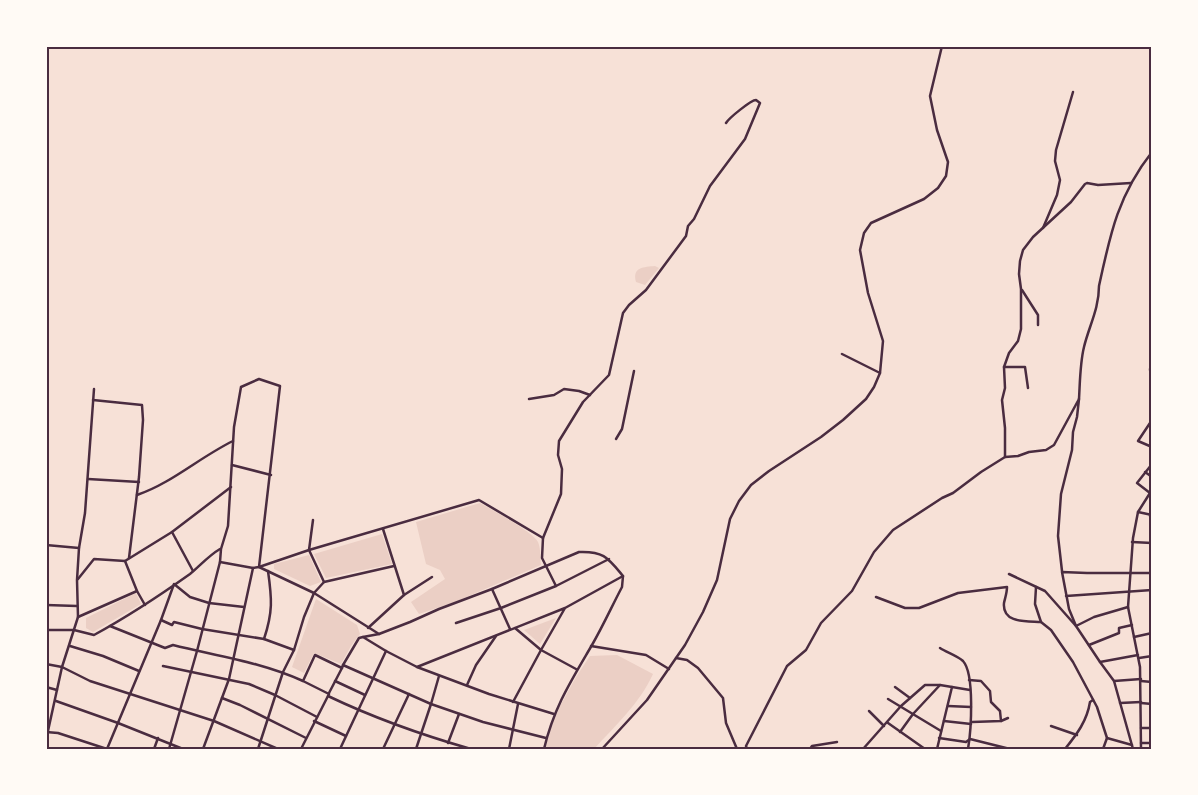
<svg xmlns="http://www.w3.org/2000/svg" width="1198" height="795" font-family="Lato,sans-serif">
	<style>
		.green { fill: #ebcfc5 }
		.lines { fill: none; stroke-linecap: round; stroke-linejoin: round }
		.minor { stroke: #4a2c40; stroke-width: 2.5 }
		.neatline { fill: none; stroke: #4a2c40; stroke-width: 2 }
	</style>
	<rect width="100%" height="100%" fill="#f7e1d7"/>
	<g class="green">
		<path d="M655,266L659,268L645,285L636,282C632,267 644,267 655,266Z"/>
		<path d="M480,503C491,509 533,532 538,542C541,549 540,558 541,565L455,602L419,614L411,602L445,579L440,570L426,564L416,522Z"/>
		<path d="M382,534L392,564L326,578L314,554Z"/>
		<path d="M309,555L321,582L310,586L274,569V564Z"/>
		<path d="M136,593L141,604L93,632L86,628V618Z"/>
		<path d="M316,599L357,625L360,634L351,646L341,664L314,653L304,673L292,667Z"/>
		<path d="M556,618L540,644L524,630Z"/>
		<path d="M617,655L653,674C640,703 615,726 594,749H545L554,717L576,677L590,656Z"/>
	</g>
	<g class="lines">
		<g class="minor">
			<path d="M1043,228L1057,195L1060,180L1055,161L1056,150L1073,92"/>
			<path d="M1022,290L1038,315V325"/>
			<path d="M842,354L880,373"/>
			<path d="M1004,367H1025L1028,388"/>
			<path d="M1150,369L1152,390"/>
			<path d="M529,399L554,395L564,389L579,391L590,395"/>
			<path d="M1079,399C1080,382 1080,363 1084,347C1089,326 1099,309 1099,286C1110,235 1118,195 1152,152"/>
			<path d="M93,400L142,405L143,420L139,477L129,558"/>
			<path d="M1152,420L1138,441L1152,447"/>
			<path d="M616,439L622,429L634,371"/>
			<path d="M1005,457L1018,456L1029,452L1046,450L1054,445L1079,399L1077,417L1073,432L1072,450L1061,494L1058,536L1062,571"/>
			<path d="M232,465L271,475"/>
			<path d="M1145,472L1152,477"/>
			<path d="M88,479L139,482"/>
			<path d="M1150,493L1137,483L1152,464"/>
			<path d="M137,495C172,483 200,457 233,441"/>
			<path d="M1152,508L1150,515L1152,533"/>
			<path d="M1138,512L1152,515"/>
			<path d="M313,520L309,550L324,582"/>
			<path d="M172,532L193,571"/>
			<path d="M1132,542L1152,543"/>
			<path d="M46,545L79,548"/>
			<path d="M125,561L137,591L145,605"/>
			<path d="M220,562L253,568L259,567L309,550L479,500L543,538"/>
			<path d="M1009,574L1045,591L1076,626L1094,617L1128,607"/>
			<path d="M78,579L94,559L125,561L172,532L231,487"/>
			<path d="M556,586L542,558L543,538L561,494L562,469L558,455L559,441L583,402L609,375L623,313L629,305L646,290L686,236L688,226L694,219L710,186L745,139L760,103L756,100C751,100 729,118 726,123"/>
			<path d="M1036,587L1035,604L1041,622L1051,630L1073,662L1097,707L1107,738L1103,749"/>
			<path d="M492,589L510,629"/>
			<path d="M404,595L432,577"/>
			<path d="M1066,596L1152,590"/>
			<path d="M876,597L905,608H919L958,593L1007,587C1007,593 1005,598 1004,603C1002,624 1028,621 1041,622"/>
			<path d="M46,605L77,606"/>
			<path d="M565,608L417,667L386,651L363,637L379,634L410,622L439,609L492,589L579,552C604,551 608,558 623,576L565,608L541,650L576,669"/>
			<path d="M78,617L137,591"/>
			<path d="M161,620L172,625L174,622L202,629L264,639L294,650"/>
			<path d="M456,623L501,608L556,586L609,559"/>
			<path d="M110,626L165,648L173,645C217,656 261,662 303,681"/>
			<path d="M368,628L404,595L383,529"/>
			<path d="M46,630H74L94,635C127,617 159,596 190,574C200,566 208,556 220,549"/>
			<path d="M1134,637L1152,633"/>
			<path d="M264,639C273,612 272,599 268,571"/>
			<path d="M1089,645L1119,633V628L1132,625"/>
			<path d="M70,646L103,656L139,671"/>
			<path d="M591,646L646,655L669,669"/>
			<path d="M940,648C946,652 958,656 963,661C975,674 971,732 968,749"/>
			<path d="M676,658L687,660L698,668L723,698L726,723L737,749"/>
			<path d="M1139,658L1152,656"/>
			<path d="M1100,662L1138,655"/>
			<path d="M46,664L62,667L90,681L214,721L278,749"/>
			<path d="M343,665L359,638L363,637"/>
			<path d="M163,666L249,684L275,695L317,717"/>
			<path d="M417,667L489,694L554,714"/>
			<path d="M969,680L981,681L990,691L991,702L1000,711L1001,721"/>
			<path d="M335,681L365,695"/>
			<path d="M1114,681L1141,679"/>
			<path d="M1141,681L1152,682"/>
			<path d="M467,685L476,665L496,636"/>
			<path d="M46,687L57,690"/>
			<path d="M895,687L910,698"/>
			<path d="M952,687L970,690"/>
			<path d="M329,693L342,668"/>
			<path d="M328,696C374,718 422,735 471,749"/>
			<path d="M222,698L240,705L306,738"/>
			<path d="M888,699L941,731"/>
			<path d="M56,701L118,723L183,749"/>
			<path d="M513,702L541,650L515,628"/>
			<path d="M1120,703L1141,702"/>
			<path d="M1141,703L1152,704"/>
			<path d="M948,706L971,707"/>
			<path d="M869,711L884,726"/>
			<path d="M314,721L346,736"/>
			<path d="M944,721L971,724"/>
			<path d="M972,722L1001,721L1008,718"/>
			<path d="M888,723L925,749"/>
			<path d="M1051,726L1077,735"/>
			<path d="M1141,728H1152"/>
			<path d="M46,732L58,733L107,749L161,620L174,584L190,597L209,603L244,607"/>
			<path d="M900,732L913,714L940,685"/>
			<path d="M939,738L966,742L970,739L1010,749"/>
			<path d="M1107,738L1132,745"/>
			<path d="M46,740L62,667L78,617L77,580L79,548L85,513L94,389"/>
			<path d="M448,743L459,714"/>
			<path d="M1141,743H1152"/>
			<path d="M154,749L158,738"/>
			<path d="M169,749L197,651L220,562L221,549L228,526L234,427L241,387L259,379L280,386L259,567L314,593L379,634"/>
			<path d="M203,749L229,679L253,568"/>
			<path d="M258,749L283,672L294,650L304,617L314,593L324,582L394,566"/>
			<path d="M301,749L329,694L303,681L315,655L342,668L343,665L431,704L483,722L546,738"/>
			<path d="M340,749L386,651"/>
			<path d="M383,749L409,694"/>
			<path d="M416,749L431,704L439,676"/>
			<path d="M509,749L518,704"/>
			<path d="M544,749C554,707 571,681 592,645C603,626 612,606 622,587L623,576"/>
			<path d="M602,749L647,700L685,645L703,612L717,580L730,519L739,501L751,485L769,471L821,437L843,420L866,399L874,387L880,373L883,341L868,293L860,250L864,233L871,223L924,199L938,188L946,176L948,162L937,130L930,96L942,46"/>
			<path d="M747,749L746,746L787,666L806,650L821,623L852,591L874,552L893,530L942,498L953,493L981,472L1005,457V428L1002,400L1005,388L1004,367L1009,353L1018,341L1021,329V289L1019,274L1020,261L1023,250L1033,237L1071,202L1085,184L1087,183L1098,185L1131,183"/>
			<path d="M810,749L812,746L837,742"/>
			<path d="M863,749L901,706L925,685H940L952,687L937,749"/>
			<path d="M1065,749C1077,734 1087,721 1090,702L1093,700"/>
			<path d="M1133,749L1114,681L1100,662L1076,626L1069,609L1062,572L1087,573H1152"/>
			<path d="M1141,749L1140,667L1128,607L1133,538L1138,512L1150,493L1152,494"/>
		</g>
	</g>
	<rect width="1198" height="795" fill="none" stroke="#fffaf5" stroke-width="95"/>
	<rect x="48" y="48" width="1102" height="700" class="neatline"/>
</svg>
